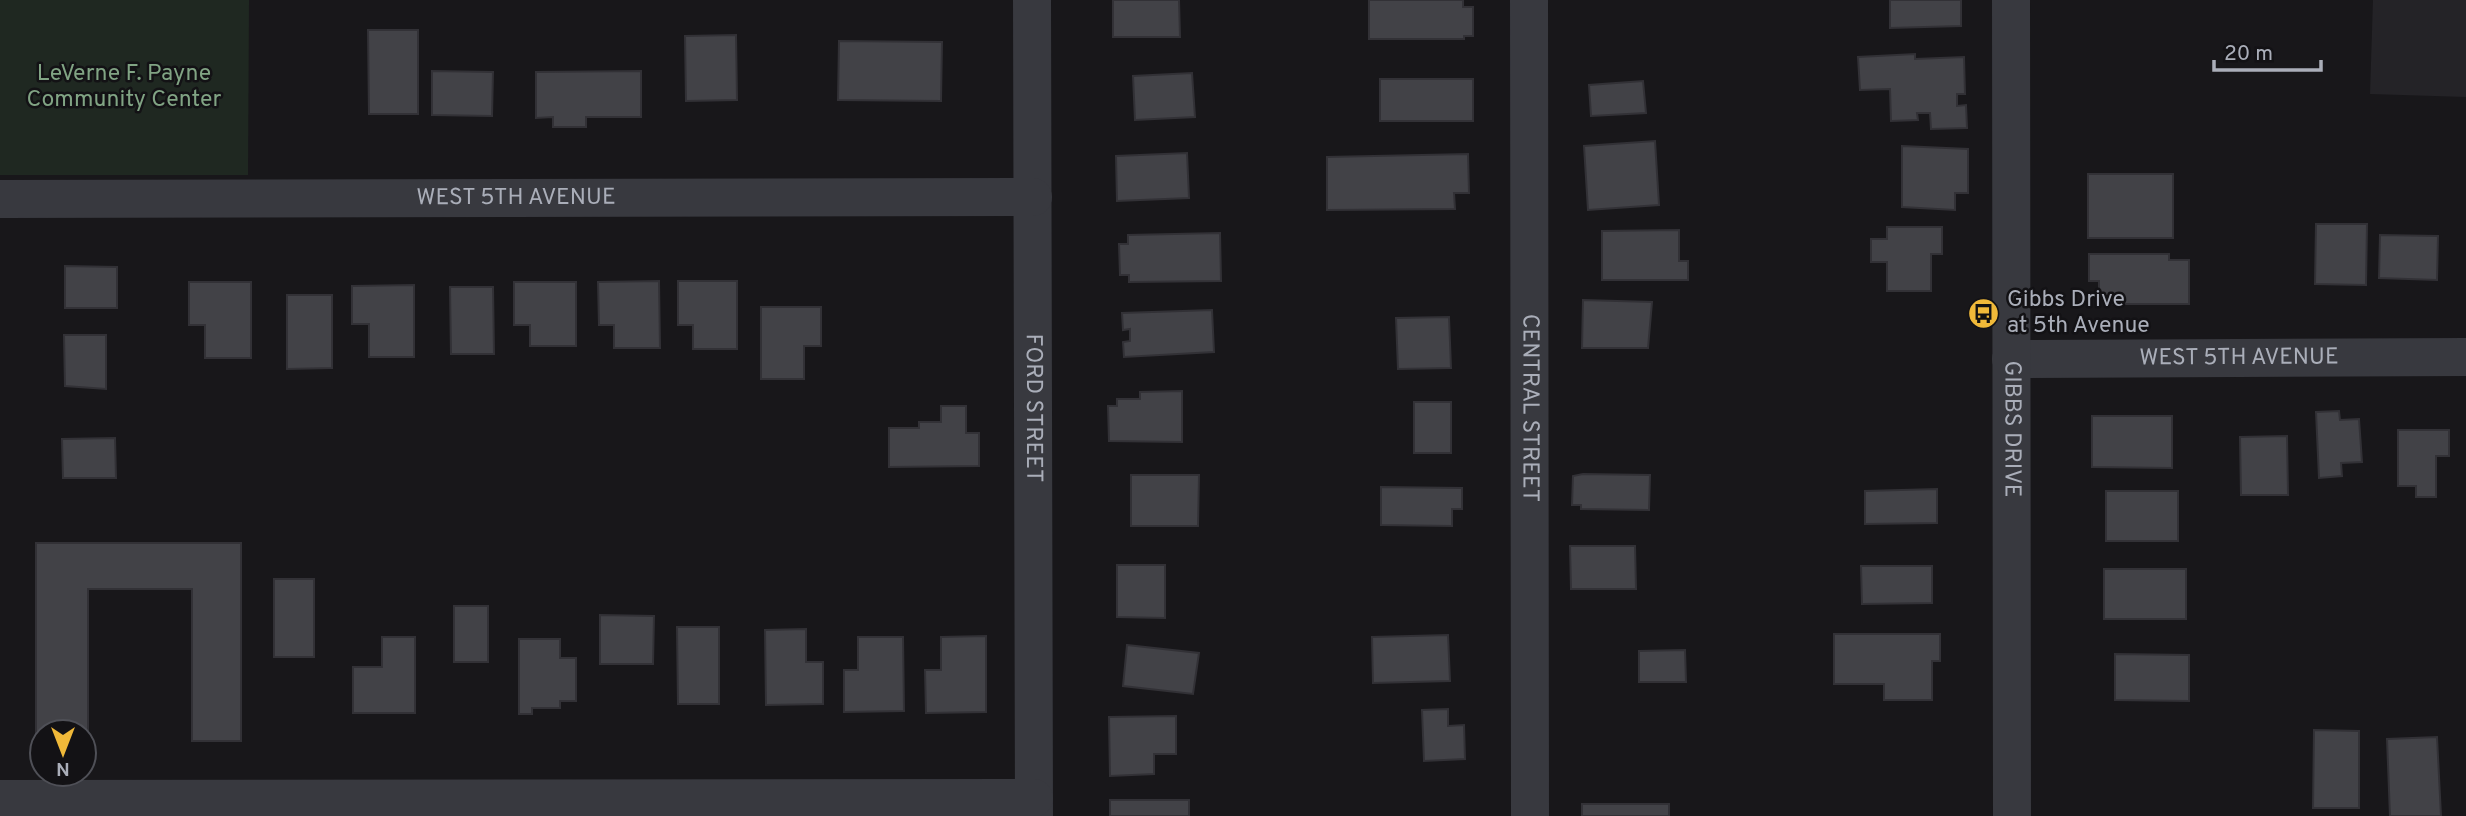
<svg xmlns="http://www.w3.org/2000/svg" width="2466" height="816" font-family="Overpass,sans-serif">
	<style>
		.built { fill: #242327 }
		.green { fill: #1f2821 }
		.building { fill: #424247; stroke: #323136; stroke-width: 2 }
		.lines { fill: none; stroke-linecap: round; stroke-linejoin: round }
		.minor { stroke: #38393f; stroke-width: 38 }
		.tertiary { stroke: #38393f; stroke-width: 38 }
		.labels { text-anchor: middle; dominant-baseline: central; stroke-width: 5; stroke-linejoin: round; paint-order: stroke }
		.park-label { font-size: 23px; fill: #81a484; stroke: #131215 }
		.street-label { font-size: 23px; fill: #aaaeb9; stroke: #131215 }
		.poi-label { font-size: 23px; fill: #aaaeb9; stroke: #131215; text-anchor: start }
	</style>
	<rect width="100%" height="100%" fill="#18171a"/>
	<path class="built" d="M2373,0H2466V97L2370,94Z"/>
	<path class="green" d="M0,0H249L248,175H0Z"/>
	<g class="building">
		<path d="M1113,0H1179L1180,37H1113Z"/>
		<path d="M1369,0H1463V7H1473V36H1464V39H1369Z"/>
		<path d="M1890,0H1961V26L1890,28Z"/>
		<path d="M368,30H418V114H369Z"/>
		<path d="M736,35L737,100L686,101L685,36Z"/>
		<path d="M839,41L942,42L941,101L838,100Z"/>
		<path d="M1915,54V59L1964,57L1965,94H1957V106L1966,105L1967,128L1931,129L1930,113H1917L1918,120L1891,121L1890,89L1860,90L1858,57Z"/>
		<path d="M432,71L493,72L492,116L432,115Z"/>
		<path d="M641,71V117H586V127H553V117L536,118V72Z"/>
		<path d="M1192,73L1195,117L1135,120L1133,76Z"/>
		<rect x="1380" y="79" width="93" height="42"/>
		<path d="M1643,81L1646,113L1591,116L1589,85Z"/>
		<path d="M1655,141L1659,205L1588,210L1584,146Z"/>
		<path d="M1902,146L1968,149V193H1955V210L1902,207Z"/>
		<path d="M1187,153L1189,198L1117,201L1116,156Z"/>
		<path d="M1468,154L1469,193H1454L1455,209L1327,210V157Z"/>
		<rect x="2088" y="174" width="85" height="64"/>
		<path d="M2316,224H2367L2366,285L2315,284Z"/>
		<path d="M1887,227H1942V254H1931V291H1887V262H1871V239H1887Z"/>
		<path d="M1679,230V261H1688V280H1602V231Z"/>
		<path d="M1220,233L1221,281L1129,282V275H1120L1119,244H1128V235Z"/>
		<path d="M2380,235L2438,236L2437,280L2379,278Z"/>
		<path d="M2089,254H2169V260H2189V304H2113V299H2099V281H2089Z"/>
		<path d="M65,266L117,267V308H65Z"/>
		<path d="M659,281L660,348H614V325H599L598,282Z"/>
		<path d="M678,281H737V349H693V325H678Z"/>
		<path d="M189,282H251V358H205V325H189Z"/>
		<path d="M514,282H576V346H530V325H514Z"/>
		<path d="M414,285V357H369V324H352V286Z"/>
		<path d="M450,287H493L494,354H451Z"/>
		<path d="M287,295H332V368L287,369Z"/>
		<path d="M1583,300L1652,302L1648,348H1582Z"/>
		<path d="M761,307H821V346H804V379H761Z"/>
		<path d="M1212,310L1214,352L1124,357L1123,342L1130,341V329L1123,330L1122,313Z"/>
		<path d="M1449,317L1451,368L1398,369L1396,318Z"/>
		<path d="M64,335H106V389L65,386Z"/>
		<path d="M1182,391V442L1109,441L1108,406H1117V399H1140V392Z"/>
		<rect x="1414" y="402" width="37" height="51"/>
		<path d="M941,406H966V433H979V466L889,467V428H919V422H941Z"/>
		<path d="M2339,411L2340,420L2359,419L2362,462L2341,463L2342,476L2319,478L2316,412Z"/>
		<path d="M2092,416H2172V468L2092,467Z"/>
		<path d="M2398,430H2449V456H2436V497H2416V486H2398Z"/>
		<path d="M2287,436L2288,495H2241L2240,437Z"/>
		<path d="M115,438L116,478H63L62,439Z"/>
		<path d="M1583,474L1650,475L1649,510L1581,509V505H1572L1573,476Z"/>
		<path d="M1131,475H1199L1198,526H1131Z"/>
		<path d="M1381,487L1462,488V509H1452V526L1381,525Z"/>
		<path d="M1937,489V523L1865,524V491Z"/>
		<rect x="2106" y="491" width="72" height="50"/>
		<path d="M36,543H241V741H192V589H88V743H84V732H42V743H36Z"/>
		<path d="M1570,546H1635L1636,589H1571Z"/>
		<path d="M1117,565H1165V618L1117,617Z"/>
		<path d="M1861,566H1932V603L1862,604Z"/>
		<rect x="2104" y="569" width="82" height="50"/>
		<rect x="274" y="579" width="40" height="78"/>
		<rect x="454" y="606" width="34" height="56"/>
		<path d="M600,615L654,616L653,664H600Z"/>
		<path d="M677,627H719V704H678Z"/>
		<path d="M806,629V662H823V704L766,705L765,630Z"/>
		<path d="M1834,634H1940V661H1932V700H1884V684H1834Z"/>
		<path d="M1448,635L1450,681L1373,683L1372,637Z"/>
		<path d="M986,636V712L926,713L925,670H941V637Z"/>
		<path d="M382,637H415V713H353V667H382Z"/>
		<path d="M858,637H903L904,711L844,712V670H858Z"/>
		<path d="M519,639H560V658H576V701H560V708H532V714H519Z"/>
		<path d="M1127,645L1199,653L1193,694L1123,686Z"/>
		<path d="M1685,650L1686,682H1639V651Z"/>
		<path d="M2115,654L2189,655V701L2115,700Z"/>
		<path d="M1448,709V726L1464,725L1465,759L1424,761L1422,710Z"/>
		<path d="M1176,716V754H1154V774L1110,776L1109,717Z"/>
		<path d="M2314,730L2359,731V808H2313Z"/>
		<path d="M2437,737L2441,816H2390L2387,739Z"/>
		<rect x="1110" y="800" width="79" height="16"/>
		<rect x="1582" y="804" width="87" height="12"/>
	</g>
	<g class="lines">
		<g class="minor">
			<path id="s1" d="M1032,0L1034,816"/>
			<path id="s2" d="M1529,0L1530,816"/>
			<path id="s3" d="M0,199L1033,197"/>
			<path id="s4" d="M2011,359L2466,357"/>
			<path d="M0,799L1034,798"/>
		</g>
		<path class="tertiary" id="s5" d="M2011,0L2012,816"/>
	</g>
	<defs>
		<symbol id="bus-disc" viewBox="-11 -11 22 22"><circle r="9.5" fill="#f0b939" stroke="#131215"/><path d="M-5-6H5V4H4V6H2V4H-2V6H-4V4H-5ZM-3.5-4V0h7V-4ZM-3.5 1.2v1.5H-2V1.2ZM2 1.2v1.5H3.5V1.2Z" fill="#111"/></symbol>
	</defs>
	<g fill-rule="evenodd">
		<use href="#bus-disc" x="1966" y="296" width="35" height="35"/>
	</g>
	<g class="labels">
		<g class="park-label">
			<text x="124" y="74">LeVerne F. Payne<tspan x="124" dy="26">Community Center</tspan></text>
		</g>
		<g class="street-label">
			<text stroke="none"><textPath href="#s3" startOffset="516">WEST 5TH AVENUE</textPath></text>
			<text stroke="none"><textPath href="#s4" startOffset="228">WEST 5TH AVENUE</textPath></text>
			<text stroke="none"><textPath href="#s1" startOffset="408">FORD STREET</textPath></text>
			<text stroke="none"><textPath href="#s2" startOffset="408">CENTRAL STREET</textPath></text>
			<text stroke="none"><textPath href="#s5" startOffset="429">GIBBS DRIVE</textPath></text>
		</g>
		<g class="poi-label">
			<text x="2007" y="300">Gibbs Drive<tspan x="2007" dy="26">at 5th Avenue</tspan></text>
		</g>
	</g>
	<g transform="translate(63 753) rotate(180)"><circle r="33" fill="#131215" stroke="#4f5057" stroke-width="2"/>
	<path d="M0-5L12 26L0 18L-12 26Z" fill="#f0b939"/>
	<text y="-10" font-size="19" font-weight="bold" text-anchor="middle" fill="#aaaeb9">N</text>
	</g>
	<path d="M2214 60v10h107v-10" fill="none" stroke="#aaaeb9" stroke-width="3.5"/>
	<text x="2224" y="60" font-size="21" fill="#aaaeb9" stroke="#131215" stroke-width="5" paint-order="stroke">20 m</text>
</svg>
